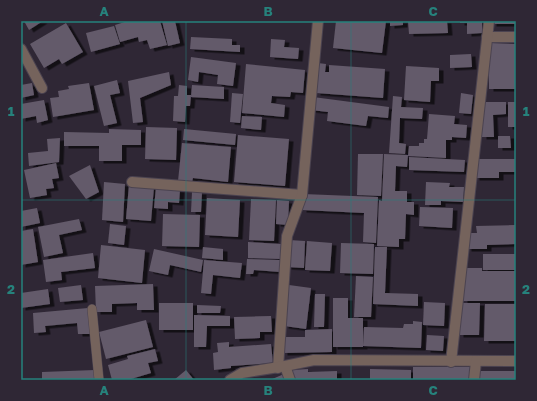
<svg xmlns="http://www.w3.org/2000/svg" width="537" height="401" font-family="'Golos Text',sans-serif">
	<style>
		.building { fill: #635a6a; filter: url(#shadow) }
		.lines { fill: none; stroke-linecap: round; stroke-linejoin: round }
		.lane-casing { stroke: #4b4350; stroke-width: 10 }
		.street-casing { stroke: #4b4350; stroke-width: 12 }
		.lane { stroke: #75635c; stroke-width: 9 }
		.street { stroke: #75635c; stroke-width: 10 }
		.grid { fill: none; stroke: #26827c; stroke-width: 1; stroke-opacity: 0.55 }
		.neatline { fill: none; stroke: #26827c; stroke-width: 1.5 }
		.grid-label { font-size: 13px; text-anchor: middle; font-weight: bold; fill: #26827c }
	</style>
	<defs>
		<filter id="shadow"><feDropShadow dx="4.5" dy="2.5" stdDeviation="0" flood-color="#0009"/></filter>
	</defs>
	<rect width="100%" height="100%" fill="#2f2735"/>
	<g class="building">
		<path d="M24,21H43L29,30Z"/>
		<path d="M128,21H160L167,45L150,49L147,40L139,42L138,37L120,42L115,25Z"/>
		<path d="M162,21H175L180,43L168,46Z"/>
		<path d="M336,21H386L382,53L333,48Z"/>
		<path d="M390,21H403V25L390,26Z"/>
		<path d="M408,21H447L448,33L409,34Z"/>
		<path d="M460,21H482V33L467,34V23H460Z"/>
		<rect x="492" y="21" width="24" height="3"/>
		<path d="M66,23L83,52L62,64L59,59L44,68L30,44Z"/>
		<path d="M114,26L120,44L91,52L86,33Z"/>
		<path d="M191,37L232,39V45H240V52L190,49Z"/>
		<path d="M271,39L285,40L284,47L299,48L298,59L270,57Z"/>
		<path d="M489,43L516,44V89H489Z"/>
		<path d="M471,54L472,67L450,68V55Z"/>
		<path d="M191,57L236,63L233,86L217,84L218,75L199,72L198,82L188,80Z"/>
		<path d="M318,63L326,64L325,72H329V65L385,69L383,98L316,93Z"/>
		<path d="M246,64L305,70L303,93L291,92L290,97L272,96L271,103L285,105L284,117L242,113Z"/>
		<path d="M406,66L439,68V81H431L430,102L404,100Z"/>
		<path d="M169,72L171,85L140,98L143,122L133,123L128,81Z"/>
		<path d="M117,80L120,93L110,95L117,123L104,126L94,86Z"/>
		<path d="M32,83L34,95L21,98V85Z"/>
		<path d="M89,83L94,110L53,117L50,98L59,97L58,91L69,89L68,86Z"/>
		<path d="M179,85L187,86V95H191L190,106H186L185,122L173,121L174,96H178Z"/>
		<path d="M192,85L224,87V99L191,97Z"/>
		<path d="M232,93L243,94L240,123L230,122Z"/>
		<path d="M461,93L473,95L471,114L459,113Z"/>
		<path d="M393,96L402,97L401,107L423,108L422,119L400,118L399,143L406,144L405,154L389,153Z"/>
		<path d="M313,97L389,107L388,118L368,116L366,126L327,121L328,112L311,110Z"/>
		<path d="M44,100L48,120L37,123L36,116L21,119V104Z"/>
		<path d="M482,102H506V114L493,115L494,137H482Z"/>
		<rect x="508" y="102" width="8" height="25"/>
		<path d="M429,114L455,116L454,124L467,125L466,138L452,137V140H446V158L408,156L409,146H419V143H424V139H427Z"/>
		<path d="M242,116L262,117L261,130L241,128Z"/>
		<path d="M146,127L177,128L176,160L145,159Z"/>
		<path d="M109,129L141,130V145H122V161H99V146H64V132L109,133Z"/>
		<path d="M184,129L236,134L235,145L183,140Z"/>
		<path d="M238,135L289,139L285,186L234,182Z"/>
		<path d="M498,136H510L511,148H498Z"/>
		<path d="M60,138L59,162L29,166L28,153L48,151L47,139Z"/>
		<path d="M182,143L231,147L228,182L193,178L192,182L178,181Z"/>
		<path d="M358,154H383L381,196L357,195Z"/>
		<path d="M384,154L408,155L407,167L396,166L395,191H407V202H414V215L406,214L405,239H399V247L377,246L379,200L382,201Z"/>
		<path d="M409,157L465,160L464,172L409,170Z"/>
		<path d="M475,159H516V172H499V178H475Z"/>
		<path d="M56,163L59,178L52,179L54,188L46,189L47,195L30,198L24,170Z"/>
		<path d="M90,165L99,192L86,199L69,176Z"/>
		<path d="M104,182L125,184L123,222L102,220Z"/>
		<path d="M426,182L450,183L449,187H464L463,202L441,201V205H425Z"/>
		<path d="M129,185L154,187L151,221L126,219Z"/>
		<path d="M156,187L180,190L179,203L168,202V209L154,208Z"/>
		<path d="M192,192H202L201,212H191Z"/>
		<path d="M303,194L378,197L376,243L363,242L364,213L302,210Z"/>
		<path d="M207,198L240,200L238,237L205,235Z"/>
		<path d="M251,199L276,200L274,241L249,240Z"/>
		<path d="M277,200L289,201L288,225L276,224Z"/>
		<path d="M420,207L453,208L452,228L419,226Z"/>
		<path d="M37,208L40,223L21,227V211Z"/>
		<path d="M163,214L200,215L199,247L162,246Z"/>
		<path d="M79,219L82,230L59,235L63,253L44,257L38,227Z"/>
		<path d="M110,224L126,226L124,245L108,243Z"/>
		<path d="M516,225V244L487,245V249H467L466,233H477L476,226Z"/>
		<path d="M33,229L38,262L21,265V231Z"/>
		<path d="M289,240L305,241L304,268L287,267Z"/>
		<path d="M307,241L332,243L330,271L305,270Z"/>
		<path d="M248,242L281,244L280,259L248,258Z"/>
		<path d="M341,243L374,244L373,274L340,273Z"/>
		<path d="M101,245L145,250L142,283L98,278Z"/>
		<path d="M203,247L223,249V260L202,258Z"/>
		<path d="M375,247H387L385,293L418,294V306L373,304Z"/>
		<path d="M154,249L203,260L201,272L170,265L168,275L149,271Z"/>
		<path d="M93,253L95,268L61,272L62,280L46,282L43,260Z"/>
		<rect x="483" y="254" width="33" height="16"/>
		<path d="M247,259L280,260V272L254,270L253,274H246Z"/>
		<path d="M204,260L242,263L240,278L213,275L211,294L201,293Z"/>
		<path d="M463,268H482V271H516V301H463Z"/>
		<path d="M356,276L373,277L371,317H354Z"/>
		<path d="M153,284L154,310H137V303L112,304V312H96L95,286Z"/>
		<path d="M81,285L83,300L60,302L58,288Z"/>
		<path d="M289,285L311,288L306,329L284,326Z"/>
		<path d="M48,289L50,304L21,308V293Z"/>
		<path d="M315,294H325L324,327H314Z"/>
		<path d="M333,298H348V318H363V347H333Z"/>
		<path d="M424,302L445,303L444,326L423,325Z"/>
		<rect x="159" y="303" width="34" height="27"/>
		<path d="M459,303H480L479,335H459Z"/>
		<path d="M485,304H516V341H484Z"/>
		<path d="M197,305L221,306L220,313H197Z"/>
		<path d="M88,308L91,334H78L77,323L45,326L46,332L34,333L33,313Z"/>
		<path d="M194,315L230,316V326H207L206,347H194Z"/>
		<path d="M271,316L272,332H260V338L235,339L234,317Z"/>
		<path d="M146,320L153,347L106,359L99,332Z"/>
		<path d="M413,321L422,322L421,348L363,346L364,327L403,328L404,324H413Z"/>
		<path d="M332,329V352L283,353L282,337H305V330Z"/>
		<path d="M427,335L444,336L443,351L426,350Z"/>
		<path d="M229,342V347L271,344L273,363L231,366V368L214,370L213,353L218,352L217,343Z"/>
		<path d="M155,349L158,361L148,363L151,373L131,379L132,380H112L108,365L128,359L127,356Z"/>
		<rect x="413" y="367" width="59" height="13"/>
		<path d="M308,369V372L337,371V380H293L292,370Z"/>
		<path d="M370,369L411,370V380H370Z"/>
		<path d="M95,370V380H42V372Z"/>
		<path d="M186,370L194,380H174Z"/>
		<rect x="480" y="371" width="36" height="9"/>
		<path d="M284,374L286,380H270Z"/>
	</g>
	<g class="lines">
		<defs>
			<path id="lane" d="M92,309L99,380"/>
			<g id="street">
				<path d="M487,37H516"/>
				<path d="M21,49L42,88"/>
				<path d="M132,182L302,195"/>
				<path d="M451,362L489,21"/>
				<path d="M285,366L290,380"/>
				<path d="M278,368L287,236L302,195L318,21"/>
				<path d="M230,380L242,373L285,366L314,360L516,361"/>
				<path d="M474,380L476,361"/>
			</g>
		</defs>
		<use href="#lane" class="lane-casing"/>
		<use href="#street" class="street-casing"/>
		<use href="#lane" class="lane"/>
		<use href="#street" class="street"/>
	</g>
	<path class="grid" d="M186,21V380M351,21V380M21,200H516"/>
	<rect width="537" height="401" fill="none" stroke="#2f2735" stroke-width="44"/>
	<rect x="22" y="22" width="493" height="357" class="neatline"/>
	<g class="grid-label">
		<text x="104" y="16">A</text>
		<text x="268" y="16">B</text>
		<text x="433" y="16">C</text>
		<text x="11" y="116">1</text>
		<text x="526" y="116">1</text>
		<text x="11" y="294">2</text>
		<text x="526" y="294">2</text>
		<text x="104" y="395">A</text>
		<text x="268" y="395">B</text>
		<text x="433" y="395">C</text>
	</g>
</svg>
